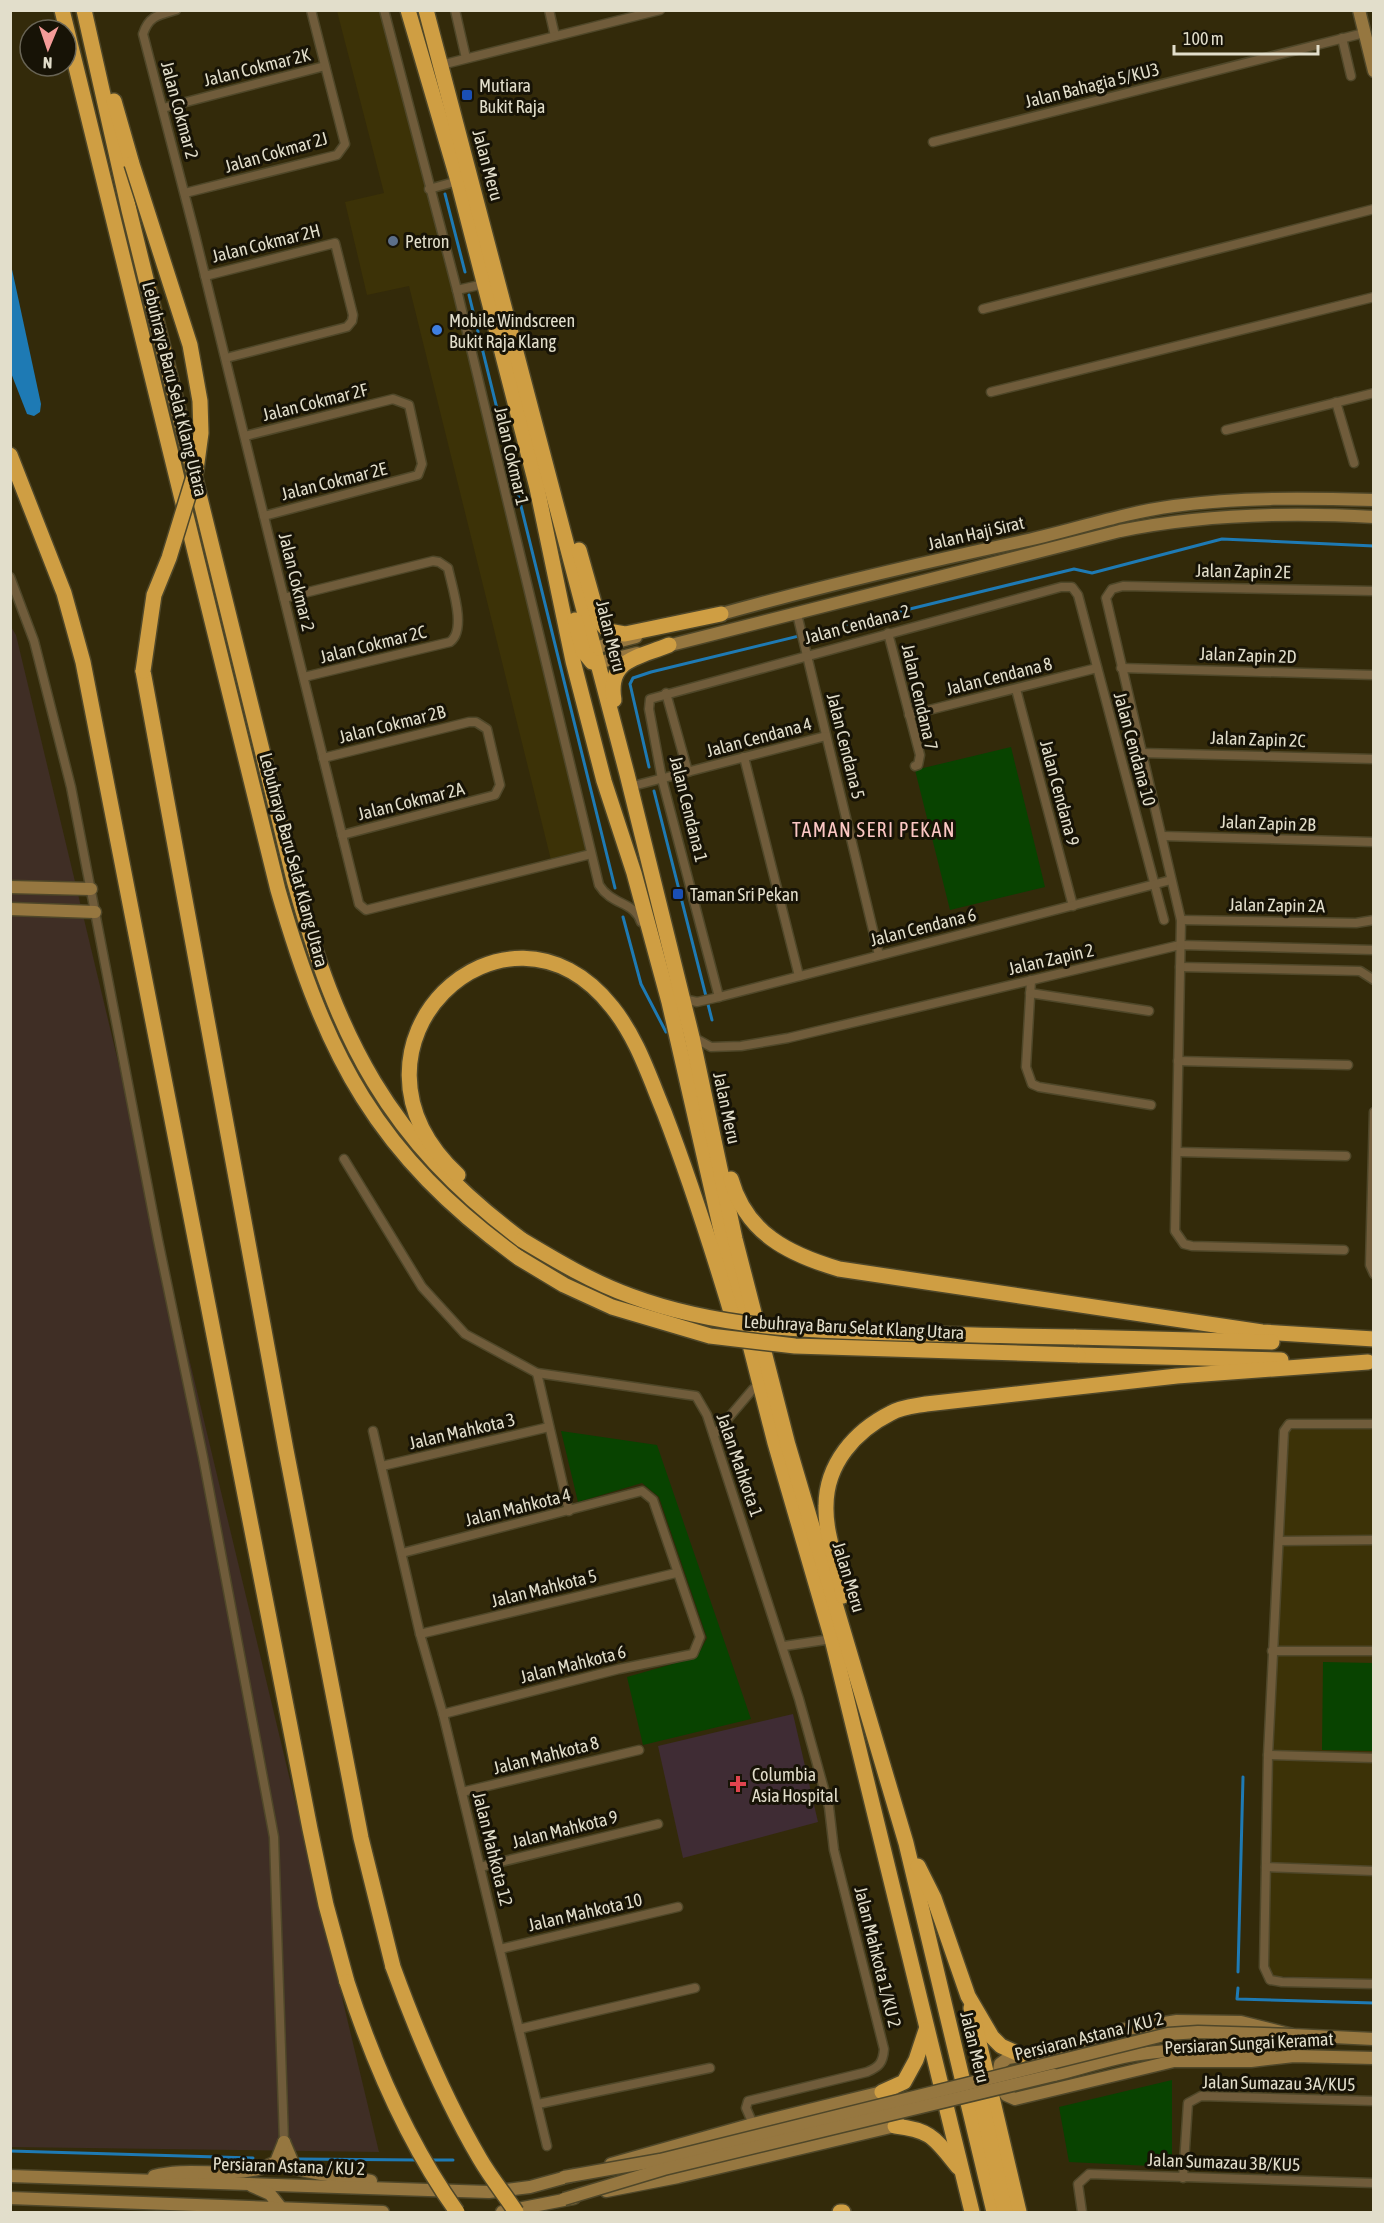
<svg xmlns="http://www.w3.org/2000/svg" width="1384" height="2223" font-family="'Asap Condensed',sans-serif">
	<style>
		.built { fill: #3c3207 }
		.industrial { fill: #3f2e25 }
		.medical { fill: #3f2c34 }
		.green { fill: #084300 }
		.water { fill: #1e7ab4 }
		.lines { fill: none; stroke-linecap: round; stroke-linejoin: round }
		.stream { stroke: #1e7ab4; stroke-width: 3 }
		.street-casing { stroke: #4f4729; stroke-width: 11 }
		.secondary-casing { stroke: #4f4729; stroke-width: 15 }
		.highway-casing { stroke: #4f4729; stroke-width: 18 }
		.street { stroke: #705c3b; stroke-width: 8 }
		.secondary { stroke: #967740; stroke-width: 12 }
		.highway { stroke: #cf9e43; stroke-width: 15 }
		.secondary-bridge-casing { stroke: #4f4729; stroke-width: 15; stroke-linecap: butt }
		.highway-bridge-casing { stroke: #4f4729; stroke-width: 18; stroke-linecap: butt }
		.secondary-bridge { stroke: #967740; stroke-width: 12 }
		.highway-bridge { stroke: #cf9e43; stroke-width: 15 }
		.transit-dot { fill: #1a4fb4; stroke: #171306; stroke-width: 2 }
		.service-dot { fill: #5c6f8a; stroke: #171306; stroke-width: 2 }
		.shop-dot { fill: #3f7fe0; stroke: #171306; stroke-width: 2 }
		.health-dot { fill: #e0444e; stroke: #171306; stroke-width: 2 }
		.labels { text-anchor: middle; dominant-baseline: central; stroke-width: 6; stroke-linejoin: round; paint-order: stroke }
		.street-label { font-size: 18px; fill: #e2decb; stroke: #171306 }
		.poi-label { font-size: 18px; fill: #e2decb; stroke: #171306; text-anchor: start }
		.neighbourhood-label { font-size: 20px; letter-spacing: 1.5px; fill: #fcc7c4; stroke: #171306 }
	</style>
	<rect width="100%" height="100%" fill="#332a0a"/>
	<g class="built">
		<path d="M337,11H381L456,303L586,851L551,860L409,286L367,295L345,202L384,193Z"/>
		<path d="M1373,1429V1979L1273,1976L1267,1966L1277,1642L1288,1430Z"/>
	</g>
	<path class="industrial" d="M10,625L16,635L379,2152L11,2147Z"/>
	<path class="medical" d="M793,1714L818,1822L683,1858L658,1746Z"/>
	<g class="green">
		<path d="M1011,747L1045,887L950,910L915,770Z"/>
		<path d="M561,1431L657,1445L751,1719L643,1745L627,1677L697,1657L707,1638L659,1497L642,1483L578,1502Z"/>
		<path d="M1323,1662L1373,1663V1751L1322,1750Z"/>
		<path d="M1172,2080V2167L1069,2162L1059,2107Z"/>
	</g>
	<path class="water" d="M10,260L41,404L40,412L34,416L27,414L11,373Z"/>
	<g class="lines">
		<g class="stream">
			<path d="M445,194L465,272"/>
			<path d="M469,295L615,888"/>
			<path d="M649,767L630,684L633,678L651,672L1074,569L1092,573L1222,539L1374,546"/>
			<path d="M654,791L712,1020"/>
			<path d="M623,917L641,984L666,1032"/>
			<path d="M1238,1972L1243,1777"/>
			<path d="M1238,1988L1237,1999L1374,2003"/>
			<path d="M10,2151L253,2158"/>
			<path d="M299,2159L418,2160"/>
			<path d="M430,2160H453"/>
		</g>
		<defs>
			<g id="street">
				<path d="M176,10C158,15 149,16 143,34L194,231L359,904L366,910L591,854"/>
				<path d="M384,10L457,290L599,885C612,906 634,901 641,922"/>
				<path d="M455,10L466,58"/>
				<path d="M549,10L555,36"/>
				<path d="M1342,38L1351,76"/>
				<path d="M441,65L660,10"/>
				<path d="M163,108L325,66"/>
				<path d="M933,142L1364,33"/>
				<path d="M429,189L458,181"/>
				<path d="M185,193L337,155L345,144L311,10"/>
				<path d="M205,276L335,243L353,315L352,321L347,327L226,358"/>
				<path d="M457,290L484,284"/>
				<path d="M983,309L1374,209"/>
				<path d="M991,392L1374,297"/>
				<path d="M1336,402L1354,463"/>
				<path d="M1226,430L1374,393"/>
				<path d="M245,436L393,399L409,405L422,464L418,475L264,516"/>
				<path d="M10,577L34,641L71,787L158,1240L203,1457L274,1837L284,2142"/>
				<path d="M284,598L433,561L439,562L448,568C452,587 467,630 450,642L304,677"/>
				<path d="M797,614L879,955"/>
				<path d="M888,633L920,755L918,765L915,766"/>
				<path d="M1121,668L1374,675"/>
				<path d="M1016,689L1073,906"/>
				<path d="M666,693L688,772"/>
				<path d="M909,715L1097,668"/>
				<path d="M1142,753L1374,759"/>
				<path d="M744,757L799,976"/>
				<path d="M323,758L469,722H476L487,729L500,785L495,795L342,835"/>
				<path d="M629,787L826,736"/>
				<path d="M1162,836L1374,842"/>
				<path d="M1181,920L1356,923L1374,920"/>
				<path d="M1180,967L1360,971L1374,980"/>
				<path d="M1031,980L1026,1067L1032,1084L1039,1087L1151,1105"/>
				<path d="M1030,993L1149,1011"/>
				<path d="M719,997L662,779L649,709L650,699L1061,587H1072L1078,595L1164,920"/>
				<path d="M683,999L697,1002L719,997L1171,880"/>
				<path d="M693,1037L711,1047L741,1046L788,1038L1180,945L1374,950"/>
				<path d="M1178,1061L1348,1065"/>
				<path d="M1374,1112L1370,1265L1374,1274"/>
				<path d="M1178,1152L1346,1156"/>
				<path d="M344,1159L422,1287L465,1334L537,1373L696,1396L707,1415L799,1699L829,1807L834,1850L884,2049C883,2063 879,2067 867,2072L748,2101L746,2108L753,2124"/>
				<path d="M1344,1250L1192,1246L1184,1244L1175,1231L1181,920L1106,598L1112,589L1123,586L1374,591"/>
				<path d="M537,1373L569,1511"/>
				<path d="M1374,1424H1289L1284,1431L1268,1755L1264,1967L1270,1980L1282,1982L1374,1984"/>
				<path d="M373,1431L420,1634L443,1714L547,2146"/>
				<path d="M714,1435L753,1389"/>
				<path d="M382,1466L549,1427"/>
				<path d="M1280,1541L1374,1540"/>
				<path d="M402,1553L642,1491L653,1500L700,1637L693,1654L619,1669L443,1714"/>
				<path d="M420,1634L676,1573"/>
				<path d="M784,1646L832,1639"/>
				<path d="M1272,1651H1374"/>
				<path d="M1268,1755L1374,1758"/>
				<path d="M462,1792L639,1750"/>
				<path d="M480,1867L658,1824"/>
				<path d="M1266,1867L1374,1871"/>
				<path d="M500,1949L678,1907"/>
				<path d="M519,2029L695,1988"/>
				<path d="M538,2104L710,2068"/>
				<path d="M1183,2178L1188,2103L1201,2096L1374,2101"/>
				<path d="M1082,2212L1078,2184L1089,2174L1374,2183"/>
			</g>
			<g id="secondary">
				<path d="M1359,10L1374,71"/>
				<path d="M714,616C814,588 916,564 1019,542C1071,531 1121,513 1174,506C1240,497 1307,498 1374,500"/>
				<path d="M663,647L1120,531C1203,514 1288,512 1374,517"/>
				<path d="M594,648L636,637"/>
				<path d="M597,663L637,653"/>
				<path d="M10,887L91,889"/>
				<path d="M10,909L95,912"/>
				<path d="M1374,2039L1293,2035L1241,2022L1177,2021L1126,2029L1038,2053L1008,2058L1000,2064L998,2078L1006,2095L1015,2099L1174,2061H1251L1294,2056L1374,2058"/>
				<path d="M1054,2075C1083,2068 1111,2058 1140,2054C1184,2047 1227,2049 1270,2054"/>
				<path d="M284,2142L295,2168C319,2176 346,2176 371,2181"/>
				<path d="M10,2176L489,2192L530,2187L574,2175"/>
				<path d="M154,2176C193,2165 240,2182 276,2162L284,2142"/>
				<path d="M252,2186L270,2194L281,2208"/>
				<path d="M606,2191L678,2177L895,2126C901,2115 899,2107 893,2096L882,2092L753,2124L611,2164"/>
				<path d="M10,2198L383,2212"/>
				<path d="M502,2212L574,2198"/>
			</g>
			<g id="highway">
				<path d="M62,10L278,890C326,1057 376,1154 519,1258"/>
				<path d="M84,10L129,210L294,880C338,1039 387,1139 522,1240"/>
				<path d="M408,10L458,181L537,488L573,661L604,781L634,873L669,1002L724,1243L775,1443L832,1639L972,2212"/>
				<path d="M426,10L627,774L692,1037L735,1239L788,1445L906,1843L994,2212"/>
				<path d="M114,101L132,164"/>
				<path d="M10,455L64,593L83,662L310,1829L326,1905L347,1982"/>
				<path d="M579,550L599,621L608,631L625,634L721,614"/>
				<path d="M575,620L583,651L592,662L597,663"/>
				<path d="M143,671L286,1450L361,1838L393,1967"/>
				<path d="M614,700C607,659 638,658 669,645"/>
				<path d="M458,1175C321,1047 505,872 612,1007C637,1038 649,1076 664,1112C692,1185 715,1258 737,1332"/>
				<path d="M731,1179C746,1233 788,1254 839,1269L1262,1332L1374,1339"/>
				<path d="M1074,1337L1272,1342"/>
				<path d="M1078,1355L1281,1360"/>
				<path d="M843,1596C839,1566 825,1536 826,1506C826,1464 855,1431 891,1413C901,1407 915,1406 926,1404L1177,1376L1368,1362"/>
				<path d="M918,1866L934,1898L968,1996L992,2037L1001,2046L1021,2055"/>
				<path d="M971,2008L1019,2212"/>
				<path d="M882,2092L904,2082L916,2060L926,2030"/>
				<path d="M980,2094L1005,2212"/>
				<path d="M895,2126C932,2130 935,2139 958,2167"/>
				<path d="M840,2212H843"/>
			</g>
		</defs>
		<use href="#street" class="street-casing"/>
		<use href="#secondary" class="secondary-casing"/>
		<use href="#highway" class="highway-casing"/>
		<use href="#street" class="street"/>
		<use href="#secondary" class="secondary"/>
		<use href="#highway" class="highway"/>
		<defs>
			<g id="secondary-bridge">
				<path d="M564,2177L660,2160L1168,2034L1198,2032L1293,2035"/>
				<path d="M564,2199L664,2169L1054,2075"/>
			</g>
			<g id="highway-bridge">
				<path d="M132,164L190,345L200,401L201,433L196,470L169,558L154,595L143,671"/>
				<path d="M522,1240C557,1261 592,1282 631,1296C717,1328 809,1331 901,1333C958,1335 1016,1336 1074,1337"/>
				<path d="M519,1258L564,1285L612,1307L710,1336L795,1346L1078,1355"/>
				<path d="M393,1967C417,2033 444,2098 480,2159C491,2178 505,2195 516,2212"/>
				<path d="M347,1982C373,2062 408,2143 457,2212"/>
			</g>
		</defs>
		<use href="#secondary-bridge" class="secondary-bridge-casing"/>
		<use href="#highway-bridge" class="highway-bridge-casing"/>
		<use href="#secondary-bridge" class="secondary-bridge"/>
		<use href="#highway-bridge" class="highway-bridge"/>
	</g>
	<g class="transit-dot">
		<rect x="461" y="89" width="12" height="12" rx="3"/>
		<rect x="672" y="888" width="12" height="12" rx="3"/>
	</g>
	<circle class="service-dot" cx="393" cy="241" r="6"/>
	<circle class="shop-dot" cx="437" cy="330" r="6"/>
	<path class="health-dot" d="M735 1775h6v6h6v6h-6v6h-6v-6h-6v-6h6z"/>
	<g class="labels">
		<g class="street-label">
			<text transform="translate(257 67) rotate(-14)">Jalan Cokmar 2K</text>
			<text transform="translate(1092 85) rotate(-14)">Jalan Bahagia 5/KU3</text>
			<text transform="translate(180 110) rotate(75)">Jalan Cokmar 2</text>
			<text transform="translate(276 152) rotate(-16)">Jalan Cokmar 2J</text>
			<text transform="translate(488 165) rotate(75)">Jalan Meru</text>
			<text transform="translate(266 243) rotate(-14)">Jalan Cokmar 2H</text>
			<text transform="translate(175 389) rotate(76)">Lebuhraya Baru Selat Klang Utara</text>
			<text transform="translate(315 402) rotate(-14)">Jalan Cokmar 2F</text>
			<text transform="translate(512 456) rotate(77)">Jalan Cokmar 1</text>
			<text transform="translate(334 481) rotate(-14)">Jalan Cokmar 2E</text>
			<text transform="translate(976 533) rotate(-13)">Jalan Haji Sirat</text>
			<text transform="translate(1243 571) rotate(1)">Jalan Zapin 2E</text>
			<text transform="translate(297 582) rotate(76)">Jalan Cokmar 2</text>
			<text transform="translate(857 624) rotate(-15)">Jalan Cendana 2</text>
			<text transform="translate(611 636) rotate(76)">Jalan Meru</text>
			<text transform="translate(373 644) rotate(-14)">Jalan Cokmar 2C</text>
			<text transform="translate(1248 655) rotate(2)">Jalan Zapin 2D</text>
			<text transform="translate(999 676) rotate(-14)">Jalan Cendana 8</text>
			<text transform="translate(920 697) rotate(77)">Jalan Cendana 7</text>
			<text transform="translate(392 724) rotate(-14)">Jalan Cokmar 2B</text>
			<text transform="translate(759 737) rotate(-15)">Jalan Cendana 4</text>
			<text transform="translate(1258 739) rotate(2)">Jalan Zapin 2C</text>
			<text transform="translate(846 746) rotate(76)">Jalan Cendana 5</text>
			<text transform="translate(1135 749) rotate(75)">Jalan Cendana 10</text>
			<text transform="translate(1060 793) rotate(75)">Jalan Cendana 9</text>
			<text transform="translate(411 801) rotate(-14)">Jalan Cokmar 2A</text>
			<text transform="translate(689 809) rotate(76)">Jalan Cendana 1</text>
			<text transform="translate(1268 823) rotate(2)">Jalan Zapin 2B</text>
			<text transform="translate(294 860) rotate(75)">Lebuhraya Baru Selat Klang Utara</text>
			<text transform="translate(1277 905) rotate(1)">Jalan Zapin 2A</text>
			<text transform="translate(923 927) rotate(-14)">Jalan Cendana 6</text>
			<text transform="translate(1051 959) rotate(-13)">Jalan Zapin 2</text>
			<text transform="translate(727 1108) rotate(78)">Jalan Meru</text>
			<text transform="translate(854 1327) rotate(3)">Lebuhraya Baru Selat Klang Utara</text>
			<text transform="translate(462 1431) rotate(-13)">Jalan Mahkota 3</text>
			<text transform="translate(740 1465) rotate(71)">Jalan Mahkota 1</text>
			<text transform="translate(518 1507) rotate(-14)">Jalan Mahkota 4</text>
			<text transform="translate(849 1577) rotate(73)">Jalan Meru</text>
			<text transform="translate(544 1588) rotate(-14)">Jalan Mahkota 5</text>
			<text transform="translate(573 1664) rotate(-14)">Jalan Mahkota 6</text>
			<text transform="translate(546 1755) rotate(-14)">Jalan Mahkota 8</text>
			<text transform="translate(565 1829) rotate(-14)">Jalan Mahkota 9</text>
			<text transform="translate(493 1849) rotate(76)">Jalan Mahkota 12</text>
			<text transform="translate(585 1912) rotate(-13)">Jalan Mahkota 10</text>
			<text transform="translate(878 1957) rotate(76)">Jalan Mahkota 1/KU 2</text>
			<text transform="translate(1089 2036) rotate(-14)">Persiaran Astana / KU 2</text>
			<text transform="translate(1249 2043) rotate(-3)">Persiaran Sungai Keramat</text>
			<text transform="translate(975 2047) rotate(76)">Jalan Meru</text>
			<text transform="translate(1279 2083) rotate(1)">Jalan Sumazau 3A/KU5</text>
			<text transform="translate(1224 2162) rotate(2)">Jalan Sumazau 3B/KU5</text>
			<text transform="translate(289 2166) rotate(2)">Persiaran Astana / KU 2</text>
		</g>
		<g class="poi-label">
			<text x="479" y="85">Mutiara<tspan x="479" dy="21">Bukit Raja</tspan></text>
			<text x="405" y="241">Petron</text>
			<text x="449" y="320">Mobile Windscreen<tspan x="449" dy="21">Bukit Raja Klang</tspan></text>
			<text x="690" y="894">Taman Sri Pekan</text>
			<text x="752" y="1774">Columbia<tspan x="752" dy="21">Asia Hospital</tspan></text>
		</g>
		<g class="neighbourhood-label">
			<text x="874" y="829">TAMAN SERI PEKAN</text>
		</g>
	</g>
	<rect width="1384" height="2223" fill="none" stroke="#e2decb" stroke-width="24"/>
	<g transform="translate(48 48) rotate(182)"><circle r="28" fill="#171306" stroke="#686455" stroke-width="1.5"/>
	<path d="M0-4.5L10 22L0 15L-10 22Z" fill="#f59b98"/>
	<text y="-9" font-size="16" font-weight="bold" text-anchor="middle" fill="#e2decb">N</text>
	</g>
	<path d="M1174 45v9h144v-9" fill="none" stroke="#e2decb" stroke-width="3"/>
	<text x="1183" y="45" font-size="18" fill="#e2decb" stroke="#171306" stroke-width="4.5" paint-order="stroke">100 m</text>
</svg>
